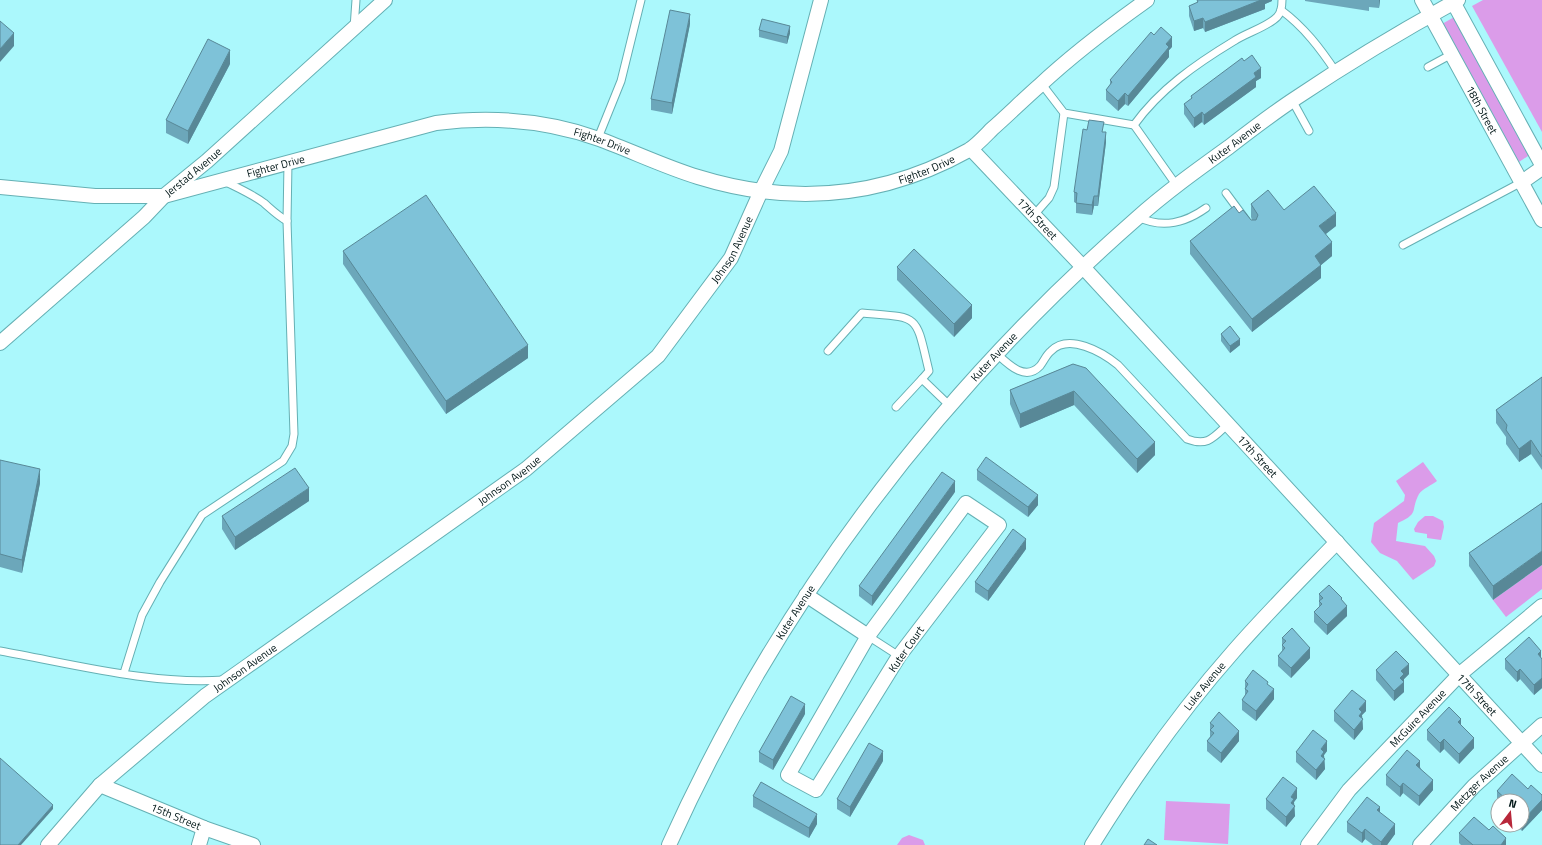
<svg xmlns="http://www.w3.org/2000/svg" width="1542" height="845" font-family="'Titillium Web',sans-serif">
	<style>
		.green { fill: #db9ce9 }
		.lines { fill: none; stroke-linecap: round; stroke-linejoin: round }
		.service-casing { stroke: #65b0b4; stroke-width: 9 }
		.minor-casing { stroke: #65b0b4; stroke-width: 16 }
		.service { stroke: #fff; stroke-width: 7 }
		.minor { stroke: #fff; stroke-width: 14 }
		.wall { fill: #6ca7ba }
		.shaded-wall { fill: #588897 }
		.building { fill: #7ec2d8; stroke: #588897 }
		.labels { text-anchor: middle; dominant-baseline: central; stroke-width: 3.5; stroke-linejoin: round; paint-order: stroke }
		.street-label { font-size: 11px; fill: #001617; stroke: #fff }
	</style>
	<rect width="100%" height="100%" fill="#abf8fc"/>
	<g class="green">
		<path d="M1483,0H1542V132L1472,6Z"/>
		<path d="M1456,16L1531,154L1519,162L1442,24Z"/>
		<path d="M1423,462L1437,481C1432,485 1422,489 1419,494C1410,511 1420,513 1398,523L1396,541L1425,546L1434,556L1436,561L1434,566L1413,580L1397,561L1380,553L1371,542L1374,523L1404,501L1405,495L1396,481Z"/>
		<path d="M1425,516H1433L1443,521L1444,527L1441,540L1427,538V534L1415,532L1414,529L1418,522Z"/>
		<path d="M1542,565V589L1506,617L1493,600Z"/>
		<path d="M1166,801L1230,804L1228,844L1164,840Z"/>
		<path d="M909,835L923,840L925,845H897L902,838Z"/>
	</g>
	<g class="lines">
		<defs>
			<g id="service">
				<path d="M1281,10C1304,27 1320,48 1336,72"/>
				<path d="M354,28L356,0"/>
				<path d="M1428,67L1452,54"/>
				<path d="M1041,83L1064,113L1134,125"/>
				<path d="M1292,100L1309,131"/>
				<path d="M598,138L621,81L641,0"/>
				<path d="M224,181C238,188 252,194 264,203C272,210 278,216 287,221"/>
				<path d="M1177,186L1134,125C1160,89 1196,64 1234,41C1246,33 1267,27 1277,17C1281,13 1282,6 1282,0"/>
				<path d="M1226,193L1246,220"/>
				<path d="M1034,215L1049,198L1054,187L1064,113"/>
				<path d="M1138,217C1163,229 1185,223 1206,208"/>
				<path d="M1403,245L1522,182"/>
				<path d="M828,351L862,313C921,318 915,313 929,371L922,379"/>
				<path d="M996,353C1008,364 1025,382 1040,366C1044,361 1046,355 1051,351C1069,333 1102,352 1118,365L1187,439C1208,447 1214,437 1228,424"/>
				<path d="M896,407L922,379L949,405"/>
				<path d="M868,636L899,656"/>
				<path d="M0,651C73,664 150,685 224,680"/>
				<path d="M124,673L142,615L160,582L202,515L283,461L292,446L294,434L287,221L288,163"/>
			</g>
			<g id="minor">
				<path id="s1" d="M1422,0L1542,220"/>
				<path d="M1452,0L1542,165"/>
				<path id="s2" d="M971,149L1083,267L1542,765"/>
				<path d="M1522,182L1542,168"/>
				<path id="s3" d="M0,187L95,196H164L436,123C492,116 546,120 599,139C632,151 665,167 698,177C792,206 883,198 969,150C977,145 985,136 992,129C1008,115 1023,100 1039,86C1072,55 1109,27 1147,0"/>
				<path id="s4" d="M0,343L144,217L164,196L207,161L385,0"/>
				<path d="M966,503L999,525L899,656L816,790L788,775L868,636Z"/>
				<path d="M806,595L868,636"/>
				<path id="s5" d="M100,785L204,828L253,845"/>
				<path id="s6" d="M48,845L100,785L205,696L526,469L658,356L731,258L761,191L781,151L821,0"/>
				<path d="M199,845L204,828"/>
				<path id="s7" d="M669,845C779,601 935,395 1136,219C1165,193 1197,170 1229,147C1251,130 1273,113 1296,98C1348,63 1403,30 1458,0"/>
				<path id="s8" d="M1092,845C1134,777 1180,712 1233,652C1266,614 1302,578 1337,542"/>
				<path id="s9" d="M1308,845L1349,790L1460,674L1542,606"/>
				<path id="s10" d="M1420,845L1474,786L1542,725"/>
			</g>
		</defs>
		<use href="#service" class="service-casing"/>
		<use href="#minor" class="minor-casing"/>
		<use href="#service" class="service"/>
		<use href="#minor" class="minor"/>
	</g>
	<g class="wall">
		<path d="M1197,0H1272V1L1265,4V9L1205,32L1203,28L1194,31L1189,16V6L1197,3Z"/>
		<path d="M1305,0H1380L1379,8L1369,7V11L1305,1Z"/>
		<path d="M690,24L672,114L651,110V99Z"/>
		<path d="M759,30L790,33L787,44L759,37Z"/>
		<path d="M1172,47L1169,50V57L1128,106L1125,104L1118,111L1106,100V90L1110,85V80Z"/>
		<path d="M1244,61L1261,78L1256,81V87L1204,125L1202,122L1194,128L1184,114V104L1191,100V96Z"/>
		<path d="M230,64L188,144L166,133V120Z"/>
		<path d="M1104,132L1106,142L1098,206H1094L1092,215L1076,213V203L1074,202V192Z"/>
		<path d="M1251,204L1284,210L1336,226L1326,234L1332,256L1321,265V278L1252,332L1190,254V241L1239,213L1251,220H1252L1251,217Z"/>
		<path d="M343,251L528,358L446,414L343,264Z"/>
		<path d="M897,267L972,318L954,337L897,280Z"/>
		<path d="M1221,334L1240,345L1230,353L1221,341Z"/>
		<path d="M1073,364L1155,455L1137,473L1074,405L1020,428L1010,404V390Z"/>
		<path d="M1542,377V470L1531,454L1519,462L1506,444V437L1496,423V410Z"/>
		<path d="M0,460L40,483L22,573L0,567Z"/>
		<path d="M977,470L1038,505L1028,517L977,480Z"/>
		<path d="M955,492L872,606L859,596V586Z"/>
		<path d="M309,501L235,550L222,529V516Z"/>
		<path d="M1542,503L1493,600L1469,566V553Z"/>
		<path d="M1026,549L988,601L975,592V582Z"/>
		<path d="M1319,594L1342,601L1347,616L1327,635L1314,622V612L1319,607Z"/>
		<path d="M1282,638L1310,658L1291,678L1278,666V656L1282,651Z"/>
		<path d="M1505,659H1542V688L1534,695L1520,679L1517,682L1505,669Z"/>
		<path d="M1376,670L1409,674L1404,679V692L1394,701L1376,680Z"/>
		<path d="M1245,681L1268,685L1274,699L1256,721L1242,710V700L1245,696Z"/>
		<path d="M1334,711H1366L1362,715L1363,729L1354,740L1334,721Z"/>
		<path d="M805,714L773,770L759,762V752Z"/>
		<path d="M1210,723L1239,741L1221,763L1207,751V741L1210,737Z"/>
		<path d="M1461,725L1474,748L1459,764L1444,749L1440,753L1427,740V730Z"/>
		<path d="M1327,751L1324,755L1325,769L1316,780L1296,762V752Z"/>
		<path d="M883,761L850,817L837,809V799Z"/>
		<path d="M1420,767L1433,790L1419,806L1403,793L1400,797L1386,785V775Z"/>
		<path d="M1528,789L1542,795V810L1522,831L1516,825H1522V801L1498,802L1497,801V791Z"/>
		<path d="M753,796L817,824L809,838L753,807Z"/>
		<path d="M1297,798L1294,802L1295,816L1286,827L1266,809V799Z"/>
		<path d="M1380,813L1395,834L1387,845H1373L1365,839L1362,843L1347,832V822Z"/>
		<path d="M1489,830L1506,845H1461L1459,843V833Z"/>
	</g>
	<g class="shaded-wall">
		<path d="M1261,0H1272V1L1265,4V9L1205,32V22Z"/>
		<path d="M1379,0H1380L1379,8Z"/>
		<path d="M690,14V24L672,114V103Z"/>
		<path d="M1203,18V28L1194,31V21Z"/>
		<path d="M790,26V33L787,44V37Z"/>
		<path d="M14,33V46L0,62V49Z"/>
		<path d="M1172,37V47L1169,50V57L1128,106V96L1166,44Z"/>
		<path d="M230,50V64L188,144V131Z"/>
		<path d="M1261,68V78L1256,81V87L1204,125V115L1254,73Z"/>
		<path d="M1125,93V104L1118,111V101Z"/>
		<path d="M1202,112V122L1194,128V118Z"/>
		<path d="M1106,132V142L1098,206V196Z"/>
		<path d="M1094,196V206L1092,215V205Z"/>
		<path d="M1336,213V226L1319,239V226Z"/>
		<path d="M1332,242V256L1321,265V278L1252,332V319L1315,256Z"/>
		<path d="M972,305V318L954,337V324Z"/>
		<path d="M1240,339V345L1230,353V346Z"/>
		<path d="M528,345V358L446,414V401Z"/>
		<path d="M1074,391V405L1020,428V414Z"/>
		<path d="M1531,440V454L1519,462V449Z"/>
		<path d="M1155,442V455L1137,473V459Z"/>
		<path d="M40,469V483L22,573V560Z"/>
		<path d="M955,481V492L872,606V596Z"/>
		<path d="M309,488V501L235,550V537Z"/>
		<path d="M1038,495V505L1028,517V507Z"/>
		<path d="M1026,539V549L988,601V591Z"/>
		<path d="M1542,551V565L1493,600V586Z"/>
		<path d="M1347,606V616L1327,635V625Z"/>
		<path d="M1310,648V658L1291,678V668Z"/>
		<path d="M1541,651V661L1538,654Z"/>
		<path d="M1409,664V674L1404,679V692L1394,701V691L1401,671Z"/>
		<path d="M1520,669V679L1517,682V672Z"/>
		<path d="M1542,678V688L1534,695V685Z"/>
		<path d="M1274,689V699L1256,721V711Z"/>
		<path d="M1366,701V711L1362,715L1363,729L1354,740V730L1359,709Z"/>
		<path d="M805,704V714L773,770V760Z"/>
		<path d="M1461,719V729L1458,722Z"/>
		<path d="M1239,731V741L1221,763V753Z"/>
		<path d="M1474,738V748L1459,764V754Z"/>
		<path d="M1444,739V749L1440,753V743Z"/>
		<path d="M1327,741V751L1324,755L1325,769L1316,780V770L1321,749Z"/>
		<path d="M883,751V761L850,817V807Z"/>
		<path d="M1420,761V771L1416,765Z"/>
		<path d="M1433,780V790L1419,806V796Z"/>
		<path d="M1403,783V793L1400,797V787Z"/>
		<path d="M1297,788V798L1294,802L1295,816L1286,827V817L1291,797Z"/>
		<path d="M1542,800V810L1522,831V821Z"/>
		<path d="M53,805V809L21,845H18Z"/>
		<path d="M1380,807V817L1377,810Z"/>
		<path d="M817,814V824L809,838V828Z"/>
		<path d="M1395,824V834L1387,845H1381V842Z"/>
		<path d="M1365,829V839L1362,843V833Z"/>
		<path d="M1506,838V845H1501Z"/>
	</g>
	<g class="building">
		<path d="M1197,0H1261L1205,22L1203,18L1194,21L1189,6L1198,2Z"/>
		<path d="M670,10L690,14L672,103L651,99Z"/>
		<path d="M762,19L790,26L787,37L759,30Z"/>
		<path d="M0,21L14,33L0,49Z"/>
		<path d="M1161,27L1172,37L1166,44L1169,47L1128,96L1125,93L1118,101L1106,90L1112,82L1110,80L1151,32L1154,35Z"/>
		<path d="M208,39L230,50L188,131L166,120Z"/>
		<path d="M1252,55L1261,68L1254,73L1256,77L1204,115L1202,112L1194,118L1184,104L1192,98L1191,96L1242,58L1244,61Z"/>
		<path d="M1089,120L1104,122L1102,132H1106L1098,196H1094L1092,205L1076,203L1077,193L1074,192L1083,129L1087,130Z"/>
		<path d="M1314,186L1336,213L1319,226L1332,242L1315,256L1321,265L1252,319L1190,241L1234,206L1239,213L1243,210L1251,220H1256L1258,215L1251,204L1268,190L1284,210Z"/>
		<path d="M426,195L528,345L446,401L343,251Z"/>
		<path d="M914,249L972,305L954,324L897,267Z"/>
		<path d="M1230,326L1240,339L1230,346L1221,334Z"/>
		<path d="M1073,364L1086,368L1155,442L1137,459L1074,391L1020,414L1010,390Z"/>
		<path d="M1542,377V457L1531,440L1519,449L1506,430L1507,425L1496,410Z"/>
		<path d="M986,457L1038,495L1028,507L977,470Z"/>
		<path d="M0,460L40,469L22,560L0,554Z"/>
		<path d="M295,468L309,488L235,537L222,516Z"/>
		<path d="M942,472L955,481L872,596L859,586Z"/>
		<path d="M1542,503V551L1493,586L1469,553Z"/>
		<path d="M1013,529L1026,539L988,591L975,582Z"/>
		<path d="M1329,585L1342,598L1341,599L1347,606L1327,625L1314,612L1322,604L1319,601L1323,598L1319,594Z"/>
		<path d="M1292,628L1310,648L1291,668L1278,656L1285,648L1282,645L1286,641L1282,638Z"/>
		<path d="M1529,637L1541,651L1538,654L1542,659V678L1534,685L1520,669L1517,672L1505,659Z"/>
		<path d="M1396,651L1409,664L1401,671L1404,674L1400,678L1404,682L1394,691L1376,670Z"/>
		<path d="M1253,670L1268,682L1267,684L1274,689L1256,711L1242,700L1248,691L1245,689L1248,684L1245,681Z"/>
		<path d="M1352,690L1366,701L1359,709L1362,712L1359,716L1363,719L1354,730L1334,711Z"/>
		<path d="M791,696L805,704L773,760L759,752Z"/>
		<path d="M1449,707L1461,719L1458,722L1474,738L1459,754L1444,739L1440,743L1427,730Z"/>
		<path d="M1219,712L1239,731L1221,753L1207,741L1214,733L1210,730L1214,726L1210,723Z"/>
		<path d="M1313,730L1327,741L1321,749L1324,752L1321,756L1325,759L1316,770L1296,752Z"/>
		<path d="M869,743L883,751L850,807L837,799Z"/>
		<path d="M1407,750L1420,761L1416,765L1433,780L1419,796L1403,783L1400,787L1386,775Z"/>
		<path d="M0,758L53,805L18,845H0Z"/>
		<path d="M1512,774L1528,789L1531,785L1542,795V800L1522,821V801H1508L1497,791Z"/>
		<path d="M1283,777L1297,788L1291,797L1294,799L1291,803L1295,806L1286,817L1266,799Z"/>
		<path d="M761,782L817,814L809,828L753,796Z"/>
		<path d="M1367,797L1380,807L1377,810L1395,824L1381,842L1365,829L1362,833L1347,822Z"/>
		<path d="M1474,817L1489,830L1493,826L1506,838L1501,845H1473L1459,833Z"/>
		<path d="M1148,839L1157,845H1144Z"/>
	</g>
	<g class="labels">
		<g class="street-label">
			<text stroke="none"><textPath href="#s1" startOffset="125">18th Street</textPath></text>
			<text stroke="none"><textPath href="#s3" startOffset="615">Fighter Drive</textPath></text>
			<text stroke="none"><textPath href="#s7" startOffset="912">Kuter Avenue</textPath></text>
			<text stroke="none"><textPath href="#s3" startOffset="280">Fighter Drive</textPath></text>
			<text stroke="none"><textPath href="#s3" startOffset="951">Fighter Drive</textPath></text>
			<text stroke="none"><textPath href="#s4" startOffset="258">Jerstad Avenue</textPath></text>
			<text stroke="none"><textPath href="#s2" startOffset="96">17th Street</textPath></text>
			<text stroke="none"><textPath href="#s6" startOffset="914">Johnson Avenue</textPath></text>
			<text stroke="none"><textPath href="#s7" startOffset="589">Kuter Avenue</textPath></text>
			<text stroke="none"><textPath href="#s2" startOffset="420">17th Street</textPath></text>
			<text stroke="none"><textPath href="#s6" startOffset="590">Johnson Avenue</textPath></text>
			<text stroke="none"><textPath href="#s7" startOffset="265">Kuter Avenue</textPath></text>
			<text transform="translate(906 649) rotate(-55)">Kuter Court</text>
			<text stroke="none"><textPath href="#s6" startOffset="266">Johnson Avenue</textPath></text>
			<text stroke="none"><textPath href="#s8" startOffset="195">Luke Avenue</textPath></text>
			<text stroke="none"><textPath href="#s2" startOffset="744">17th Street</textPath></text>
			<text stroke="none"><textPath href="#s9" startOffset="168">McGuire Avenue</textPath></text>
			<text stroke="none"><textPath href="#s10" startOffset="86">Metzger Avenue</textPath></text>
			<text stroke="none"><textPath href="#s5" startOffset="82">15th Street</textPath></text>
		</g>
	</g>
	<g transform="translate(1510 813) rotate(16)"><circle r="19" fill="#ffffff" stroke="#99a2a2"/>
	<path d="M0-3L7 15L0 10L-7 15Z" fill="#b8273a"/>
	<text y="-6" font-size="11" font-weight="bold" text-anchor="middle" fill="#001617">N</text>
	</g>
</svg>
